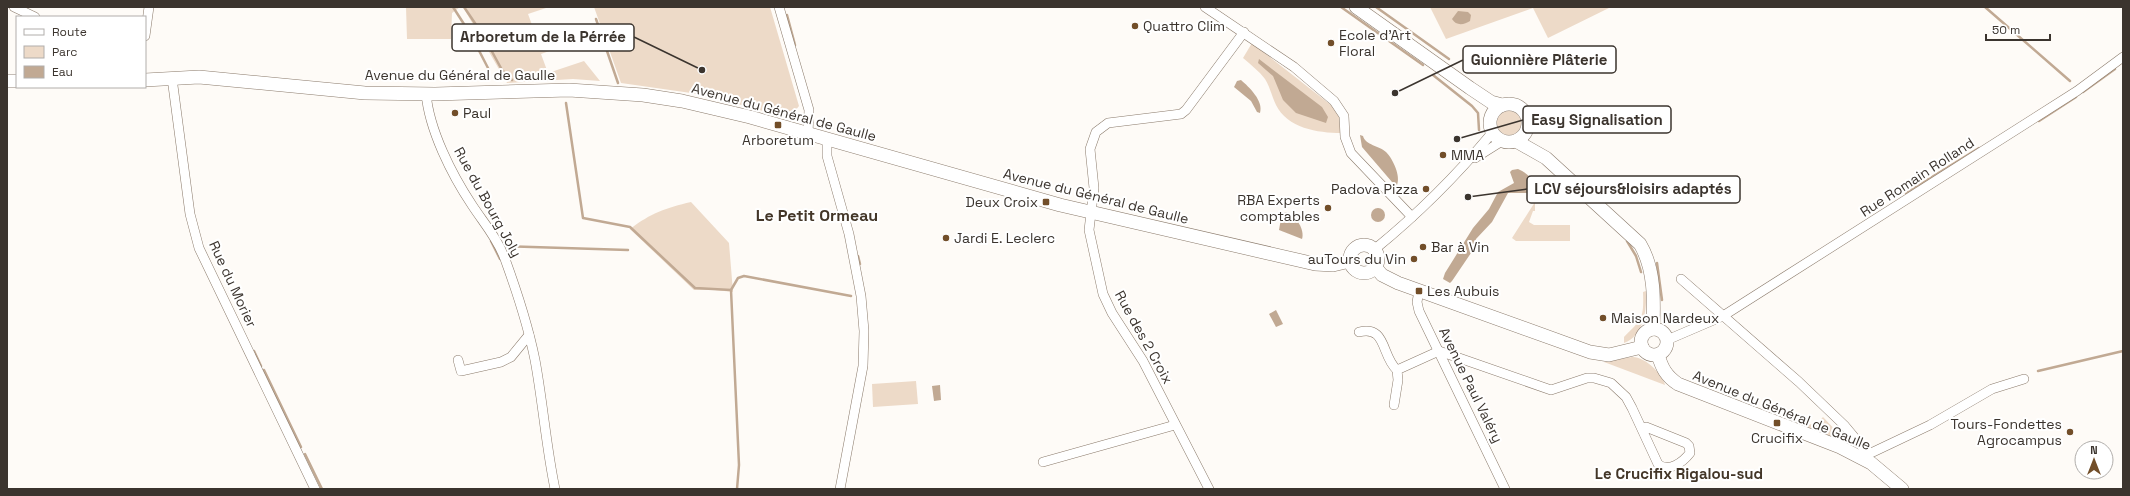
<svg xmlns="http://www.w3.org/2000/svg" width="2130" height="496" font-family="'Space Grotesk',sans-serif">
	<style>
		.green { fill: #eddac8 }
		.water { fill: #c1a993 }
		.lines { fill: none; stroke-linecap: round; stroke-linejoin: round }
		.stream { stroke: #c1a993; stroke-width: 2.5 }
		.street-casing { stroke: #8b7b6c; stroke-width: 10 }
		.secondary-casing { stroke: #8b7b6c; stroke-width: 14 }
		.street { stroke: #fff; stroke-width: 9 }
		.secondary { stroke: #fff; stroke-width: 13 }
		.poi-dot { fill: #724e29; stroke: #fff; stroke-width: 1.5 }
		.labels { text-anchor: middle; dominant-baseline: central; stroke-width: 4; stroke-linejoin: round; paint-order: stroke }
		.poi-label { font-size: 14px; fill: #3b342e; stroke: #fff; text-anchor: start }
		.street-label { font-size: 14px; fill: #3b342e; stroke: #fff }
		.neighbourhood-label { font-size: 15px; font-weight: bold; fill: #433628; stroke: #fff }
		.quarter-label { font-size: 16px; font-weight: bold; fill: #433628; stroke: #fff }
		.leader { fill: none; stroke: #3b342e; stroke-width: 1.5 }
		.callout-dot { fill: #3b342e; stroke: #fff; stroke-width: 1.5 }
		.callout { fill: #fff; stroke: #3b342e; stroke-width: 1.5 }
		.callout-label { font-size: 15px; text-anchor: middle; font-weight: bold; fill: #3b342e }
	</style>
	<rect width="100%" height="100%" fill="#fefbf7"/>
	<g class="green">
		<path d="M406,7H460L452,13L451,39H407Z"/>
		<path d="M463,7H549L528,14L535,33L551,28L558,48L541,54L548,73L584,61L600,81L573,79L507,83Z"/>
		<path d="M594,7H770L799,106L789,118L705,95L621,83Z"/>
		<path d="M1430,7H1611L1548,38L1533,8L1446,39Z"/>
		<path d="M1252,43L1336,109L1340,118L1341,133C1318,133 1287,128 1276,105C1272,97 1270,87 1265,79C1259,71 1251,65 1243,58Z"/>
		<circle cx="1509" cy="123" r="12"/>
		<path d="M691,202L729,243L733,292L715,290H694L630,229C651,213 666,208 691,202Z"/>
		<path d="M1535,202V211H1533L1529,222L1534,225H1570V241H1516L1512,238Z"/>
		<path d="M1646,291C1647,309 1644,336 1624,343V337C1642,319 1644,319 1643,292Z"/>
		<path d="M1632,357C1644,356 1663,374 1665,385L1604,362Z"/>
		<path d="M916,381L918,404L873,407L872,384Z"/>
		<path d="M1823,417L1839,434L1836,436V439L1805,426L1818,422Z"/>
	</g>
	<g class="water">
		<path d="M1458,11L1468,12L1471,15L1470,21C1464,25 1456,26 1452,19Z"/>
		<path d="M1259,59L1322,107L1328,117L1326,123L1296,113L1283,100L1273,76L1258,63Z"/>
		<path d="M1241,80C1249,87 1264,101 1260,113L1257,112L1251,101L1234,87L1237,81Z"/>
		<path d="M1360,135L1363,136C1365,145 1380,146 1386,152C1393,159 1401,176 1397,185L1392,182L1362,147Z"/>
		<path d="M1518,169C1527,173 1536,180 1534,190L1530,193H1508L1492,222L1476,239L1471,253L1452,281L1450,283L1443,279L1445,273L1473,228L1489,209L1498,192L1514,183L1510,172L1512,170Z"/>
		<circle cx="1378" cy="215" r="7"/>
		<path d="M1288,212C1296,216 1305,230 1302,239L1279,230L1282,213Z"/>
		<path d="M1276,310L1283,324L1276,327L1269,314Z"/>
		<path d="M940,385L941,400L934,401L932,386Z"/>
	</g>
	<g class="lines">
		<g class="stream">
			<path d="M453,7L471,35L489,70"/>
			<path d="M464,7L483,35L502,70L512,80"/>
			<path d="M1341,7L1423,65"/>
			<path d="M1376,7L1449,59"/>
			<path d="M1985,7L2070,81"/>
			<path d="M787,15L795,45"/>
			<path d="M596,19L618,83"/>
			<path d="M1433,75L1472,106L1478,113L1479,130"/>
			<path d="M2083,92L2115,69"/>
			<path d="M566,103L583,218L630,227L695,288L731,290L739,465L737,489"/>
			<path d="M2039,121L2076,97"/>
			<path d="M1906,193L1979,148"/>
			<path d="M491,241L500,259"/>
			<path d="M1627,241L1636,256L1641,272"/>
			<path d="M504,246L628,250"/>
			<path d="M858,256L860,264"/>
			<path d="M1657,263L1662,300"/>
			<path d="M731,290L738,278L744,276L851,296"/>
			<path d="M254,351L261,366"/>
			<path d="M264,370L301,447"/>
			<path d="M2038,371L2123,351"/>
			<path d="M305,454L322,489"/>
		</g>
		<defs>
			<g id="street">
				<path d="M14,7L35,17"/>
				<path d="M779,7L809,110L808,134"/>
				<path d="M1205,7L1294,67L1334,101L1344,116L1345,137L1351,153L1412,217"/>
				<path d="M145,36L149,7"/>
				<path d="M172,78L190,214L199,248L315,489"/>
				<path d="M426,93C429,130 452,175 472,205C483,222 498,239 505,259C517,292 528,325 535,360C543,403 546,446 555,489"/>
				<path d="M827,139V156L849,234L861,296L864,331L863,366L840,489"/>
				<path d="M1475,158L1502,141"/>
				<path d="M1375,249C1418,214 1457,175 1492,133"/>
				<path d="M1681,279L1799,382L1844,425L1864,449L1871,453L1930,425L1992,389L2024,379"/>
				<path d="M1419,291L1417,302L1419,311L1505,489"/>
				<path d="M1359,332C1387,325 1381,356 1397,370"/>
				<path d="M1667,340L1723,316L2077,91L2123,57"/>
				<path d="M458,360L461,371L501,362L511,357L529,335"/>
				<path d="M1394,405L1398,380L1397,370L1439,351L1551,390L1587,378H1594L1611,383L1626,397L1632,408L1658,464C1669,473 1683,462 1690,453L1689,446L1686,443L1646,427L1642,428"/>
				<path d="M1043,462L1175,425"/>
				<path d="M1209,489L1143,361L1112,313L1103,294L1089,230L1094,188L1090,149L1096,132L1108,123L1181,114L1186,110L1244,32"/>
			</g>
			<g id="secondary">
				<path d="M1356,7L1470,88L1491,102L1502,105"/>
				<path d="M145,80L199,77L365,93L435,94L569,90L643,95L682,101L750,117L1060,205L1315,264L1333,265L1350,261"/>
				<path d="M7,81H17"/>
				<circle cx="1509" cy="123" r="19"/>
				<path d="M1516,141L1546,158L1640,244C1655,269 1654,301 1653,329"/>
				<circle cx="1364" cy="259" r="14"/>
				<path d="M1376,268L1382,275L1398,283L1590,352L1609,355L1642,347"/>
				<circle cx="1654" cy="342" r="13"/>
				<path d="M1658,355C1662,368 1666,376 1678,384L1840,447L1871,463L1902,489"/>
			</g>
		</defs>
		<use href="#street" class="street-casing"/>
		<use href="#secondary" class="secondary-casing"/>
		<use href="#street" class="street"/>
		<use href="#secondary" class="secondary"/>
	</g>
	<g class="poi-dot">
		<circle cx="1135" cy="26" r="4"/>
		<circle cx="1331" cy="43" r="4"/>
		<circle cx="455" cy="113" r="4"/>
		<rect x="774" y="121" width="8" height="8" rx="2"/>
		<circle cx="1443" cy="155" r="4"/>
		<circle cx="1426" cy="189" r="4"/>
		<rect x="1042" y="198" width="8" height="8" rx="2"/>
		<circle cx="1328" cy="208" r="4"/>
		<circle cx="946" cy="238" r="4"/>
		<circle cx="1423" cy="247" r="4"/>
		<circle cx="1414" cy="259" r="4"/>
		<rect x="1415" y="287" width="8" height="8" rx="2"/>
		<circle cx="1603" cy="318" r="4"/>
		<rect x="1773" y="419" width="8" height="8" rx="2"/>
		<circle cx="2070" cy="432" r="4"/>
	</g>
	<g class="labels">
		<g class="poi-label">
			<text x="1143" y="26">Quattro Clim</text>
			<text x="1339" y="35">Ecole d'Art<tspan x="1339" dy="16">Floral</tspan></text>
			<text x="463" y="113">Paul</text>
			<text x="778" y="140" text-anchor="middle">Arboretum</text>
			<text x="1451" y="155">MMA</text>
			<text x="1418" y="189" text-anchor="end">Padova Pizza</text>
			<text x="1320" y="200" text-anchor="end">RBA Experts<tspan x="1320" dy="16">comptables</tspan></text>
			<text x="1038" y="202" text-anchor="end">Deux Croix</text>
			<text x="954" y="238">Jardi E. Leclerc</text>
			<text x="1431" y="247">Bar à Vin</text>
			<text x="1406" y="259" text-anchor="end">auTours du Vin</text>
			<text x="1427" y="291">Les Aubuis</text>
			<text x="1611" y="318">Maison Nardeux</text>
			<text x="2062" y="424" text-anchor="end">Tours-Fondettes<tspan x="2062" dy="16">Agrocampus</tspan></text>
			<text x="1777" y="438" text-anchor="middle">Crucifix</text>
		</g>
		<g class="street-label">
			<text x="460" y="75">Avenue du Général de Gaulle</text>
			<text transform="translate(784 112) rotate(15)">Avenue du Général de Gaulle</text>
			<text transform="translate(1917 177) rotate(-33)">Rue Romain Rolland</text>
			<text transform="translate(1096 196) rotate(14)">Avenue du Général de Gaulle</text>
			<text transform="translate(488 202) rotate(61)">Rue du Bourg Joly</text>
			<text transform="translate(233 284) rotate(65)">Rue du Morier</text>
			<text transform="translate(1144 337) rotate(61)">Rue des 2 Croix</text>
			<text transform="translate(1471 385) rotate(64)">Avenue Paul Valéry</text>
			<text transform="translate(1782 410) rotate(22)">Avenue du Général de Gaulle</text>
		</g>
		<g class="neighbourhood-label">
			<text x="1679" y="473">Le Crucifix Rigalou-sud</text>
		</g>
		<g class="quarter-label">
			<text x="817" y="215">Le Petit Ormeau</text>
		</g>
	</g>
	<path class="leader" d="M702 70L634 37M1395 93L1463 60M1457 139L1523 120M1468 197L1527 189"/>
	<g class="callout-dot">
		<circle cx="702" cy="70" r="4"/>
		<circle cx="1395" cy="93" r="4"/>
		<circle cx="1457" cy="139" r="4"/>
		<circle cx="1468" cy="197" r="4"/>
	</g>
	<g class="callout">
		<rect x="452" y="24" width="182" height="27" rx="4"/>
		<rect x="1463" y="46" width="153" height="27" rx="4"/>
		<rect x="1523" y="106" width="148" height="27" rx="4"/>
		<rect x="1527" y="176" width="213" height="27" rx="4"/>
	</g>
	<g class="callout-label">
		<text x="543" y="42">Arboretum de la Pérrée</text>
		<text x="1539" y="65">Guionnière Plâterie</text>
		<text x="1597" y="125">Easy Signalisation</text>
		<text x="1633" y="194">LCV séjours&amp;loisirs adaptés</text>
	</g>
	<rect width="2130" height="496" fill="none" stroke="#3b342e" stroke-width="16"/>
	<rect x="16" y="16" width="130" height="72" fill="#ffffff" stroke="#b1aeab"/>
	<rect x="24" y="29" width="20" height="6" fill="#ffffff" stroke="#b1aeab"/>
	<text x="52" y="36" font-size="12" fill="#3b342e">Route</text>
	<rect x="24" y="46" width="20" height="12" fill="#eddac8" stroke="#b1aeab"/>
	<text x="52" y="56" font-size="12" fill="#3b342e">Parc</text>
	<rect x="24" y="66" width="20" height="12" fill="#c1a993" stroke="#b1aeab"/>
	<text x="52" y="76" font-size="12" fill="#3b342e">Eau</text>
	<g transform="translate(2094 460)"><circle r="19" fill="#ffffff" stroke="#b1aeab"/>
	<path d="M0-3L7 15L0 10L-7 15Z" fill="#724e29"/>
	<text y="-6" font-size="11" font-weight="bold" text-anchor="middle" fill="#3b342e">N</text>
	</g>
	<path d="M1986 34v6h64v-6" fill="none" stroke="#3b342e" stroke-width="2"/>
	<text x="1992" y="34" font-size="12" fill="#3b342e" stroke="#ffffff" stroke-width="3" paint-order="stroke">50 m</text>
</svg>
